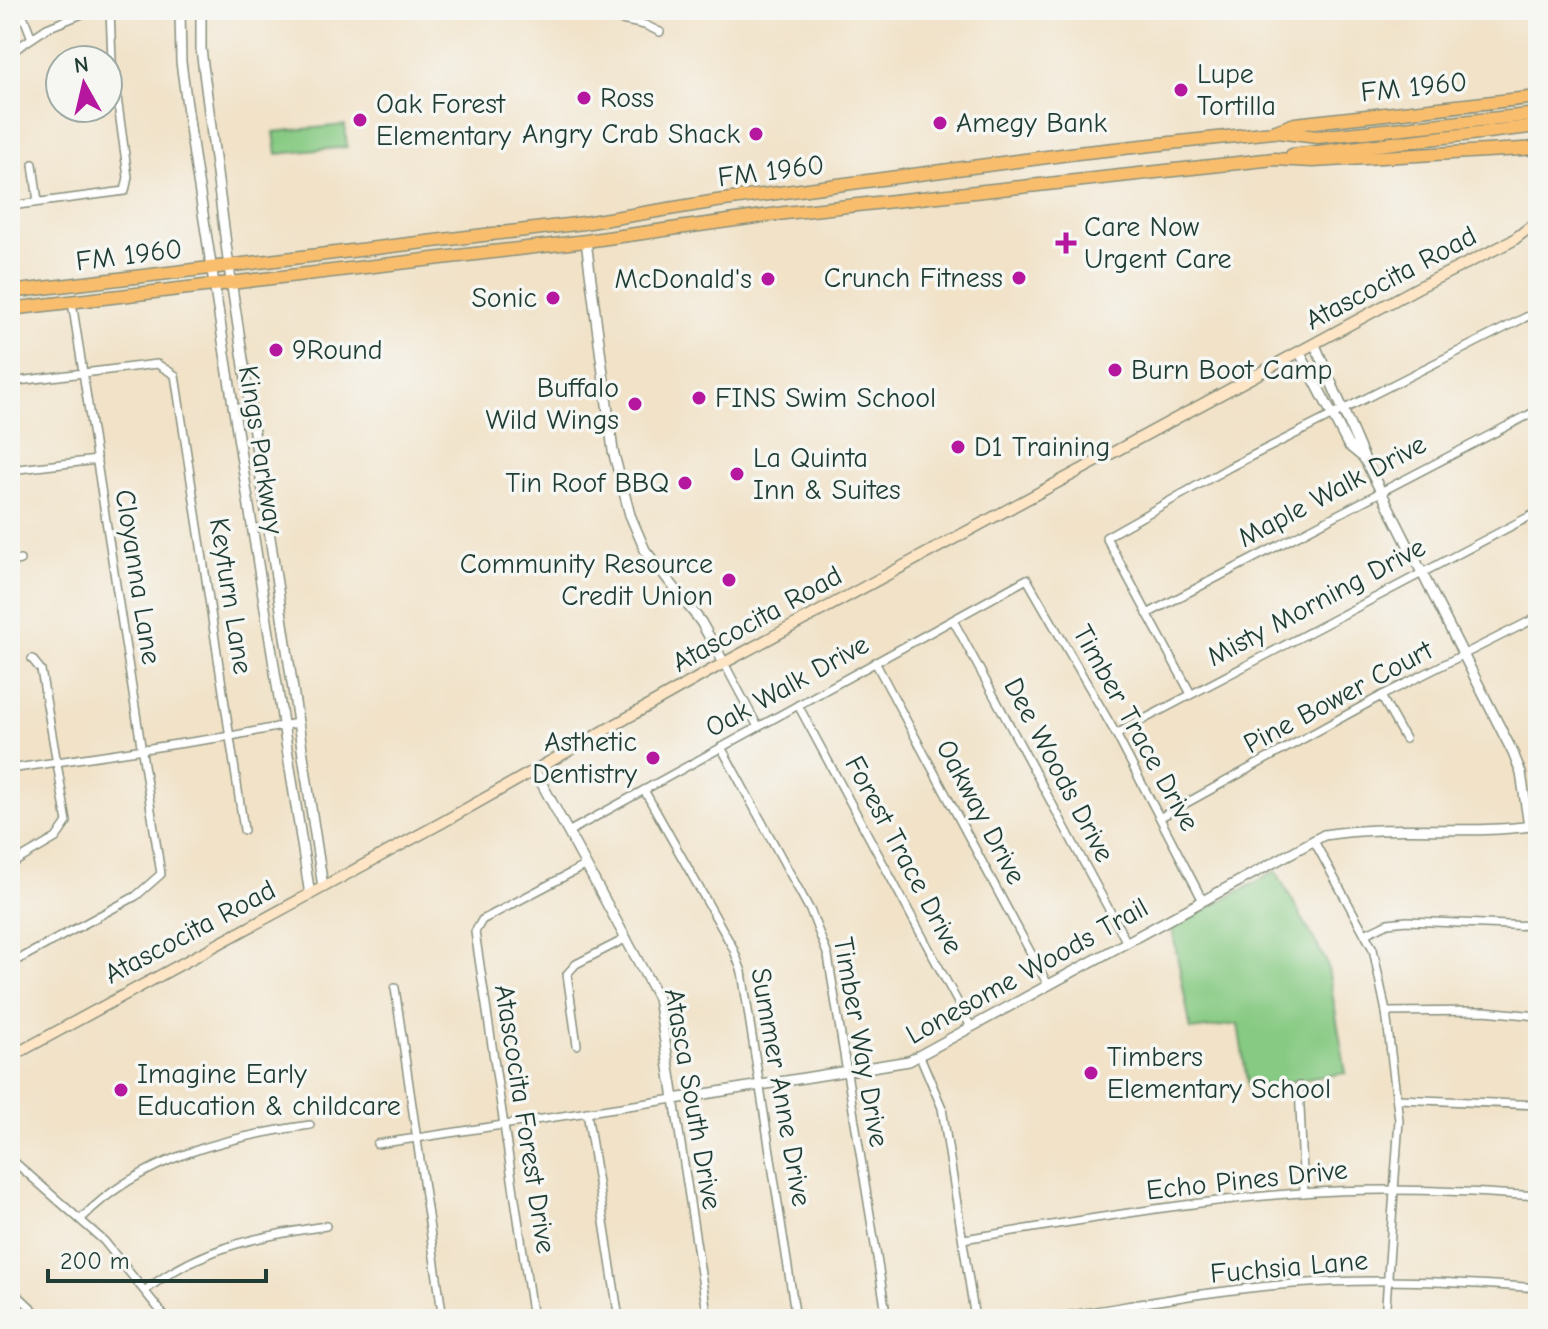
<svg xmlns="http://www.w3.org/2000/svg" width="1548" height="1329" font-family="'Comic Neue',sans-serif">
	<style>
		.green { fill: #87ca83; stroke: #53845c; stroke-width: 2 }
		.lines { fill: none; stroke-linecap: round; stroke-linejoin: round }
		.minor-casing { stroke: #88907e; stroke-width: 10 }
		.tertiary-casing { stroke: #88907e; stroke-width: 12 }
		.secondary-casing { stroke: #88907e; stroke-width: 13 }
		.primary-casing { stroke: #88907e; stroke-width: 15 }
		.minor { stroke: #fff; stroke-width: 7 }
		.tertiary { stroke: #fff; stroke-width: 9 }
		.secondary { stroke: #fde5c5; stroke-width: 10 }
		.primary { stroke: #f9be6d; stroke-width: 12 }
		.poi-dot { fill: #b5179e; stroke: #f6f6f2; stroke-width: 3 }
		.labels { text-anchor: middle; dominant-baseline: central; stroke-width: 7; stroke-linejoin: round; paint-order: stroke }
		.poi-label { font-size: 28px; fill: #1f3d34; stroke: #f6f6f2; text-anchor: start }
		.street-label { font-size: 28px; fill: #1f3d34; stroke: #f6f6f2 }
	</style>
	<rect width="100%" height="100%" fill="#f6f6f2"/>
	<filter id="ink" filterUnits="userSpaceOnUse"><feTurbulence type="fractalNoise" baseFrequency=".0125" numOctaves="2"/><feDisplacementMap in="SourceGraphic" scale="16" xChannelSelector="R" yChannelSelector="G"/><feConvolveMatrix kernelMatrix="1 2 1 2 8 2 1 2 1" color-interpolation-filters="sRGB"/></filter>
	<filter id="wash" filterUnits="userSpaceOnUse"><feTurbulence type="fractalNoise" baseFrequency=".006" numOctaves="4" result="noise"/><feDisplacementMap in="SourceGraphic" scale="32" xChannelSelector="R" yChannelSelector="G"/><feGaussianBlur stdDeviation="1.8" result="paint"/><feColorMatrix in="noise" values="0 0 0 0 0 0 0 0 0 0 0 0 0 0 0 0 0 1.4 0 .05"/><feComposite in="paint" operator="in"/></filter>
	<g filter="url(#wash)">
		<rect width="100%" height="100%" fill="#f1e2c8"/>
		<g class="green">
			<path d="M345,125L347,147L277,154L274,132Z"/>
			<path d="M1276,871L1327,963L1346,1073L1248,1088L1238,1024L1191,1030L1172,928Z"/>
		</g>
	</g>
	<g filter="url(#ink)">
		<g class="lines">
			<defs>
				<g id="minor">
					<path d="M21,10L31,36"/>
					<path d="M575,10L645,25L660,32"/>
					<path d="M10,53L47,28L92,10"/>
					<path d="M33,164L38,202"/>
					<path d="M10,206L125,191L128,177L112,61L110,10"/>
					<path d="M10,382L157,364L175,375L244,830"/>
					<path d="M10,470L97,460"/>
					<path d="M10,562L20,560"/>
					<path d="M1147,614L1538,410"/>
					<path d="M953,620L1126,941"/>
					<path d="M875,662L1047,983"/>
					<path d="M724,663L758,727"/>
					<path d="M1191,694L1106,537L1230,467L1538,311"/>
					<path d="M1381,696L1405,739"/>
					<path d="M798,705L971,1027"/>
					<path d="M1116,734L1538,512"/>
					<path d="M721,747L811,912L828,956L887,1319"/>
					<path d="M10,769L231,736L297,723"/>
					<path d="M644,790L733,948L742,972L796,1319"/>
					<path d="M1161,817L1381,696L1538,617"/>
					<path d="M568,832L1027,579L1116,734L1203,901"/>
					<path d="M1314,841L1373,949L1386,1012L1399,1120L1385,1319"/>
					<path d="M10,865L56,838L67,822L41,670L32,659"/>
					<path d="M1365,934L1388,923L1407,921L1538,926"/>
					<path d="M10,964L136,896L161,874L72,302"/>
					<path d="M395,988L443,1319"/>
					<path d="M1386,1012L1484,1011L1538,1016"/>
					<path d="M577,1045L567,974L576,964L627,938"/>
					<path d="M920,1056L942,1108L975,1319"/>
					<path d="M1299,1086L1304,1193"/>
					<path d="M1398,1099L1538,1105"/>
					<path d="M587,1112L619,1319"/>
					<path d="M377,1144L674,1099L708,1319"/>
					<path d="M10,1158L104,1241L167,1319"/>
					<path d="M81,1219C141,1157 228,1137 310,1125"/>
					<path d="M963,1239C1075,1222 1187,1201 1301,1193C1380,1187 1459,1191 1538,1196"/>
					<path d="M10,1288L43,1319"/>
					<path d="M147,1289C202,1247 259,1236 326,1226"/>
					<path d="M533,1319L475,932L482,920L586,865"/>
					<path d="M1045,1319C1127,1307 1210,1290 1293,1284C1375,1278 1457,1282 1538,1288"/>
				</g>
				<g id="tertiary">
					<path d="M180,10L181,62L194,156L310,895"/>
					<path d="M201,10V49L229,267L323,887"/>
					<path d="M586,241L613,451L630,515L645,550L701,622L724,663"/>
					<path d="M1315,345L1364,458L1513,753L1521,773L1529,826"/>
					<path d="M1300,353L1348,445L1364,458"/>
					<path d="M535,771L658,998L674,1099L909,1061L1324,835C1395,823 1467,836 1538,825"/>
				</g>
				<path id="secondary" d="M10,1057L443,822L724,663L1417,288L1512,241L1538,221"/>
				<g id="primary">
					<path d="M1277,132L1317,137L1538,114"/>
					<path d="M1292,155L1538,126"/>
					<path d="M10,292L584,223L717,201L1077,153L1273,132L1295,124L1538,97"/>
					<path d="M10,309L586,241L785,213L1274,159L1313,161L1538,148"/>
				</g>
			</defs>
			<use href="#minor" class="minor-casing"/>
			<use href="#tertiary" class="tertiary-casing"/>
			<use href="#secondary" class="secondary-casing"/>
			<use href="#primary" class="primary-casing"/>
			<use href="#minor" class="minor"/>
			<use href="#tertiary" class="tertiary"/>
			<use href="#secondary" class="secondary"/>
			<use href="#primary" class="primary"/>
		</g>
	</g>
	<g class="poi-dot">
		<circle cx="1181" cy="90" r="8"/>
		<circle cx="584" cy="98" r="8"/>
		<circle cx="360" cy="120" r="8"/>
		<circle cx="940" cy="123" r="8"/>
		<circle cx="756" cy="134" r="8"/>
		<path d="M1062 231h8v8h8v8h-8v8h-8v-8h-8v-8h8z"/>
		<circle cx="1019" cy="278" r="8"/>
		<circle cx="768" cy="279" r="8"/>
		<circle cx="553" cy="298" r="8"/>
		<circle cx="276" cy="350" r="8"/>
		<circle cx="1115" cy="370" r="8"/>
		<circle cx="699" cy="398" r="8"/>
		<circle cx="635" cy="404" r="8"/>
		<circle cx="958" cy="447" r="8"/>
		<circle cx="737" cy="474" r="8"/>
		<circle cx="685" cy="483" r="8"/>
		<circle cx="729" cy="580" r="8"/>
		<circle cx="653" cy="758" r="8"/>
		<circle cx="1091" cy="1073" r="8"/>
		<circle cx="121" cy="1090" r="8"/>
	</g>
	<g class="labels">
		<g class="poi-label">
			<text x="1197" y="74">Lupe<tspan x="1197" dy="32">Tortilla</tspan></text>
			<text x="600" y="98">Ross</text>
			<text x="376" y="104">Oak Forest<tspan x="376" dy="32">Elementary</tspan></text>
			<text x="956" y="123">Amegy Bank</text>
			<text x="740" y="134" text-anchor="end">Angry Crab Shack</text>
			<text x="1084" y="227">Care Now<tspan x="1084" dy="32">Urgent Care</tspan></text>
			<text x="1003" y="278" text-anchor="end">Crunch Fitness</text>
			<text x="752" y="279" text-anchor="end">McDonald's</text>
			<text x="537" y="298" text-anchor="end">Sonic</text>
			<text x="292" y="350">9Round</text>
			<text x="1131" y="370">Burn Boot Camp</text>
			<text x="619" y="388" text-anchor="end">Buffalo<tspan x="619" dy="32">Wild Wings</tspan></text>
			<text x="715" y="398">FINS Swim School</text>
			<text x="974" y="447">D1 Training</text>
			<text x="753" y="458">La Quinta<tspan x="753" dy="32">Inn &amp; Suites</tspan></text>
			<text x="669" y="483" text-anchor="end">Tin Roof BBQ</text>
			<text x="713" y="564" text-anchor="end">Community Resource<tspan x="713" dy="32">Credit Union</tspan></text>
			<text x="637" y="742" text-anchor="end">Asthetic<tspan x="637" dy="32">Dentistry</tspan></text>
			<text x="1107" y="1057">Timbers<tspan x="1107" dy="32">Elementary School</tspan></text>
			<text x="137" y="1074">Imagine Early<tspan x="137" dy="32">Education &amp; childcare</tspan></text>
		</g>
		<g class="street-label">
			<text transform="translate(1414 87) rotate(-6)">FM 1960</text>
			<text transform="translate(771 171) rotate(-7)">FM 1960</text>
			<text transform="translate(129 255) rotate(-7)">FM 1960</text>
			<text transform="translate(1391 278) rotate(-28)">Atascocita Road</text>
			<text transform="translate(261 450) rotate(81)">Kings Parkway</text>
			<text transform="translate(1332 491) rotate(-28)">Maple Walk Drive</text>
			<text transform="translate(138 577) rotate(81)">Cloyanna Lane</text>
			<text transform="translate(231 596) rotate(81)">Keyturn Lane</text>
			<text transform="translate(1316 602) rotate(-28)">Misty Morning Drive</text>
			<text transform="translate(757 619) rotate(-29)">Atascocita Road</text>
			<text transform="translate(787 686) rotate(-29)">Oak Walk Drive</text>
			<text transform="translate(1338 697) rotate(-28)">Pine Bower Court</text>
			<text transform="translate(1136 728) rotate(61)">Timber Trace Drive</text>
			<text transform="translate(1059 770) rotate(62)">Dee Woods Drive</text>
			<text transform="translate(981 812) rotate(62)">Oakway Drive</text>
			<text transform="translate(904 855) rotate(62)">Forest Trace Drive</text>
			<text transform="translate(190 932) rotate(-28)">Atascocita Road</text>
			<text transform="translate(1027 971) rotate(-29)">Lonesome Woods Trail</text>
			<text transform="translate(861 1042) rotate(80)">Timber Way Drive</text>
			<text transform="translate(781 1087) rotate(80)">Summer Anne Drive</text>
			<text transform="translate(693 1099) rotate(80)">Atasca South Drive</text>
			<text transform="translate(525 1119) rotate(81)">Atascocita Forest Drive</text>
			<text transform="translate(1247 1180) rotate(-6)">Echo Pines Drive</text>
			<text transform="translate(1289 1267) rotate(-5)">Fuchsia Lane</text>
		</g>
	</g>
	<rect width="1548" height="1329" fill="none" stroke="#f6f6f2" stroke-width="40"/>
	<g transform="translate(84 84) rotate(352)"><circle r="38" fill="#f6f6f2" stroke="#a0aca6" stroke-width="2"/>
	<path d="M0-6L14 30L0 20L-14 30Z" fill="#b5179e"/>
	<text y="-12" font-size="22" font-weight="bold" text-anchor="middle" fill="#1f3d34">N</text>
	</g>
	<path d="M48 1269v12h218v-12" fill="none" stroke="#1f3d34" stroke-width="4"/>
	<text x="60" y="1269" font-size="24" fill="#1f3d34" stroke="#f6f6f2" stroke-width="6" paint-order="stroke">200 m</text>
</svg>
